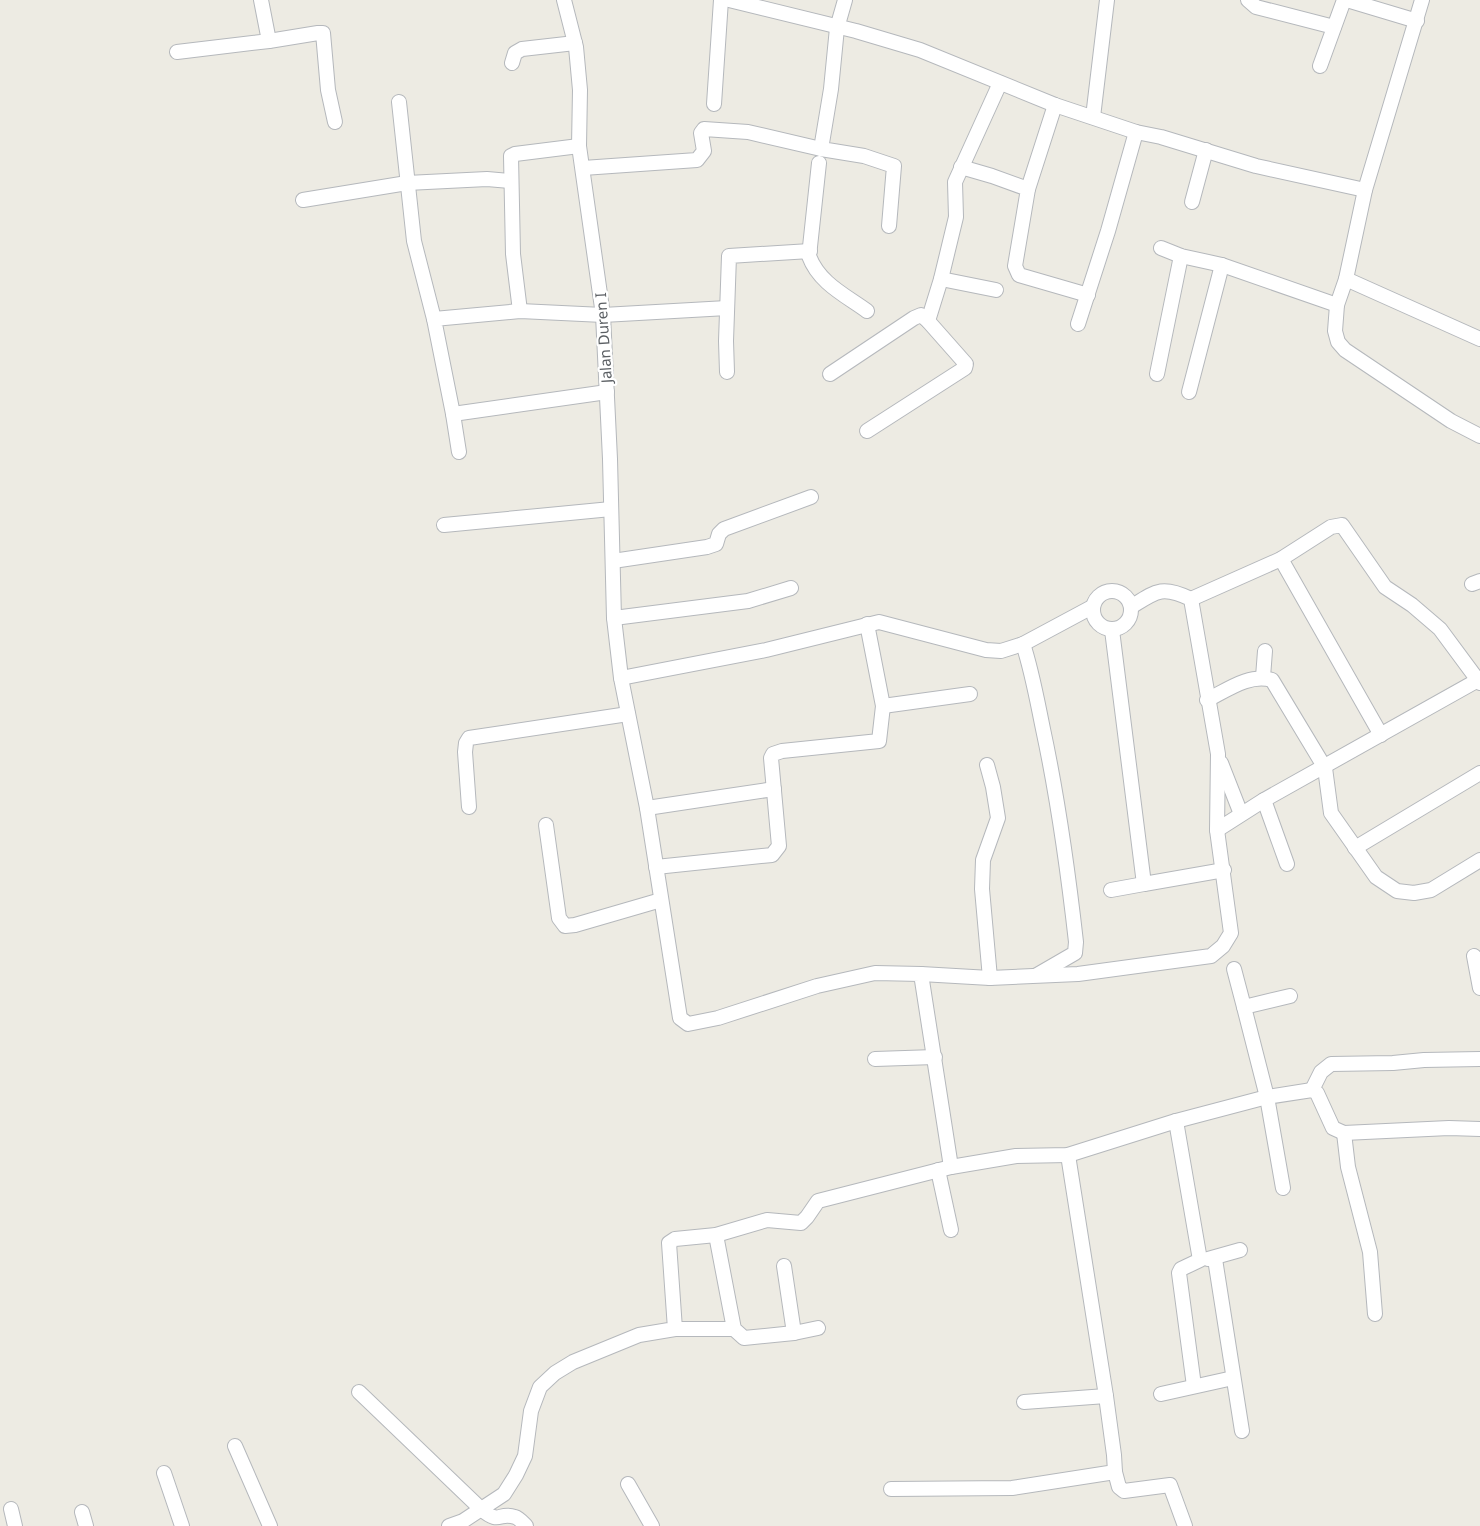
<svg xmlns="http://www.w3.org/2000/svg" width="1480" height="1526" font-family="'Noto Sans',sans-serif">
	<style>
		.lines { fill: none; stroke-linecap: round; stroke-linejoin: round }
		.street-casing { stroke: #b5b8bc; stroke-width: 16 }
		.street { stroke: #fff; stroke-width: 14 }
		.labels { text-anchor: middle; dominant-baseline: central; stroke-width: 4.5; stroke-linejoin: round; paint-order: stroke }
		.street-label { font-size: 15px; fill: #5b5f63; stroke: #fff }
	</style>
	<rect width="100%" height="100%" fill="#edebe3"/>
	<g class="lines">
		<defs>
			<g id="street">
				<path d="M564,0L576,47L580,90L579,146L603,315L610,459L614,618L621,678"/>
				<path d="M729,0L856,31L920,50L1055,105L1136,132L1161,137L1256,166L1365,190"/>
				<path d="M845,0L837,28L831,89L821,149L864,156L894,166L889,226"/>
				<path d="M1248,0L1256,7L1334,27"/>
				<path d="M1347,0L1417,21"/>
				<path d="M1422,0L1365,190L1346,279L1337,305L1335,331L1338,342L1345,350L1451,421L1480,436"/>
				<path d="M269,41L318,33H323L328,90L335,122"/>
				<path d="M177,52L269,41L261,0"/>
				<path d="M512,63L515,53L522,49L575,43"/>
				<path d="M1320,66L1344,0"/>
				<path d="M399,102L414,241L434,319"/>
				<path d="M714,104L721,0"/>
				<path d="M1093,117L1107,0"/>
				<path d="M819,163L809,256C819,283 845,295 867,311"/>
				<path d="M961,167L992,176L1028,189L1015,266L1019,275L1088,295"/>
				<path d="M583,168L697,160L704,151L701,133L704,129L748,132L821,149"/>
				<path d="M1028,189L1055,105"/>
				<path d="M303,200L407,183L487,179L510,181"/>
				<path d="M1192,202L1206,150"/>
				<path d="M1161,248L1181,256L1222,265L1337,305"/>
				<path d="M941,279L996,290"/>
				<path d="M1346,279L1480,339"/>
				<path d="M520,311L513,254L511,156L515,154L579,146"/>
				<path d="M928,321L941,279L956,217L955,182L1000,83"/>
				<path d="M1078,324L1108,231L1136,132"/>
				<path d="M727,372L726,341L729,256L810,251"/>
				<path d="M830,374L914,318L921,315L928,321L966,364L965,368L867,431"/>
				<path d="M1157,374L1181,256"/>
				<path d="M1189,392L1222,265"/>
				<path d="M453,414L607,392"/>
				<path d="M459,452L453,414L434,319L520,311L603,315L727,308"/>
				<path d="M444,525L611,509"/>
				<path d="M1281,559L1381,735"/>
				<path d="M613,561L707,547L716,544L719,534L724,529L811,497"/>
				<path d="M1472,584L1480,581"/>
				<circle cx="1112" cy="610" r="19"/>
				<path d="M1191,599L1281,559L1331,527L1342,525L1385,587L1412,605L1440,629L1480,683"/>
				<path d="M614,618L748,601L791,588"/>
				<path d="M1112,630L1144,884L1224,870"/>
				<path d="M1023,644C1032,671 1037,700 1043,729C1058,799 1068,871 1076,942L1075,953L1037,975"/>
				<path d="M1263,677L1265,651"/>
				<path d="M1207,700C1227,690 1250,673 1272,680L1325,768L1331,813L1376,877L1397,891L1414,893L1431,890L1480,860"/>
				<path d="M883,706L970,694"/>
				<path d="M1221,763L1241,814"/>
				<path d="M987,765L993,787L998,818L983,860L982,889L990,978"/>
				<path d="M1264,800L1287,864"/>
				<path d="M469,807L465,752L466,743L469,738L628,714"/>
				<path d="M647,808L774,789"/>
				<path d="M546,825L559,918L565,926L575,925L661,900"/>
				<path d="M1217,830L1264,800L1478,680"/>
				<path d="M1355,848L1480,773"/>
				<path d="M656,867L772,855L779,846L771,758L773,754L782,751L879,741L883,706L867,624"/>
				<path d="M1111,890L1144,884"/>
				<path d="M1474,956L1480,988"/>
				<path d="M1234,969L1244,1007"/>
				<path d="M921,974L990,978L1078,974L1211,956L1223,946L1231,933L1217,830L1218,754L1191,599C1162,585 1156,591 1131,607"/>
				<path d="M875,1059L935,1057"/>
				<path d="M1312,1090L1321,1072L1331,1064L1393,1063L1424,1060L1480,1059"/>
				<path d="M1176,1121L1200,1260L1181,1269L1179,1273L1194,1386"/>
				<path d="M1344,1133L1348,1167L1370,1252L1375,1314"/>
				<path d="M951,1167L921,974L875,973L817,986L718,1018L688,1024L680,1018L647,808L621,678L766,650L879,622L986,650L1001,651L1023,644L1092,607"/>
				<path d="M938,1170L951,1230"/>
				<path d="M1283,1188L1267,1097L1244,1007L1290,996"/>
				<path d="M716,1235L734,1329L744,1338L794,1333L818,1328"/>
				<path d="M1208,1259L1240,1250"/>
				<path d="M1215,1259L1242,1431"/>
				<path d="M784,1266L794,1333"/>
				<path d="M675,1329H734"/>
				<path d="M359,1392L481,1509C501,1526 498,1511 515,1517C519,1518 523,1523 526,1526"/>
				<path d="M1161,1394L1233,1378"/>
				<path d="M1024,1402L1106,1396"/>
				<path d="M235,1446L270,1526"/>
				<path d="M1115,1472L1119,1487L1124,1491L1170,1485L1185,1526"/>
				<path d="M164,1473L182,1526"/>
				<path d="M628,1484L652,1526"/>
				<path d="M891,1489L1012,1488L1115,1472L1114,1455L1106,1396L1068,1155"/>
				<path d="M11,1509L15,1526"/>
				<path d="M82,1512L86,1526"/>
				<path d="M449,1526L463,1521L504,1494L516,1475L525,1456L531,1411L540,1387L555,1373L573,1362L639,1335L675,1329L669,1243L675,1239L716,1235L767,1220L801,1223L807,1217L818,1201L951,1167L1016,1156L1068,1155L1176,1121L1267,1097L1312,1090L1317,1093L1333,1128L1344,1133L1449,1128L1480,1129"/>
			</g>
		</defs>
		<use href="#street" class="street-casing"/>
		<use href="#street" class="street"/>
	</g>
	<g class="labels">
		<g class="street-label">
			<text transform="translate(603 338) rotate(-94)">Jalan Duren I</text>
		</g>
	</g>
</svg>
